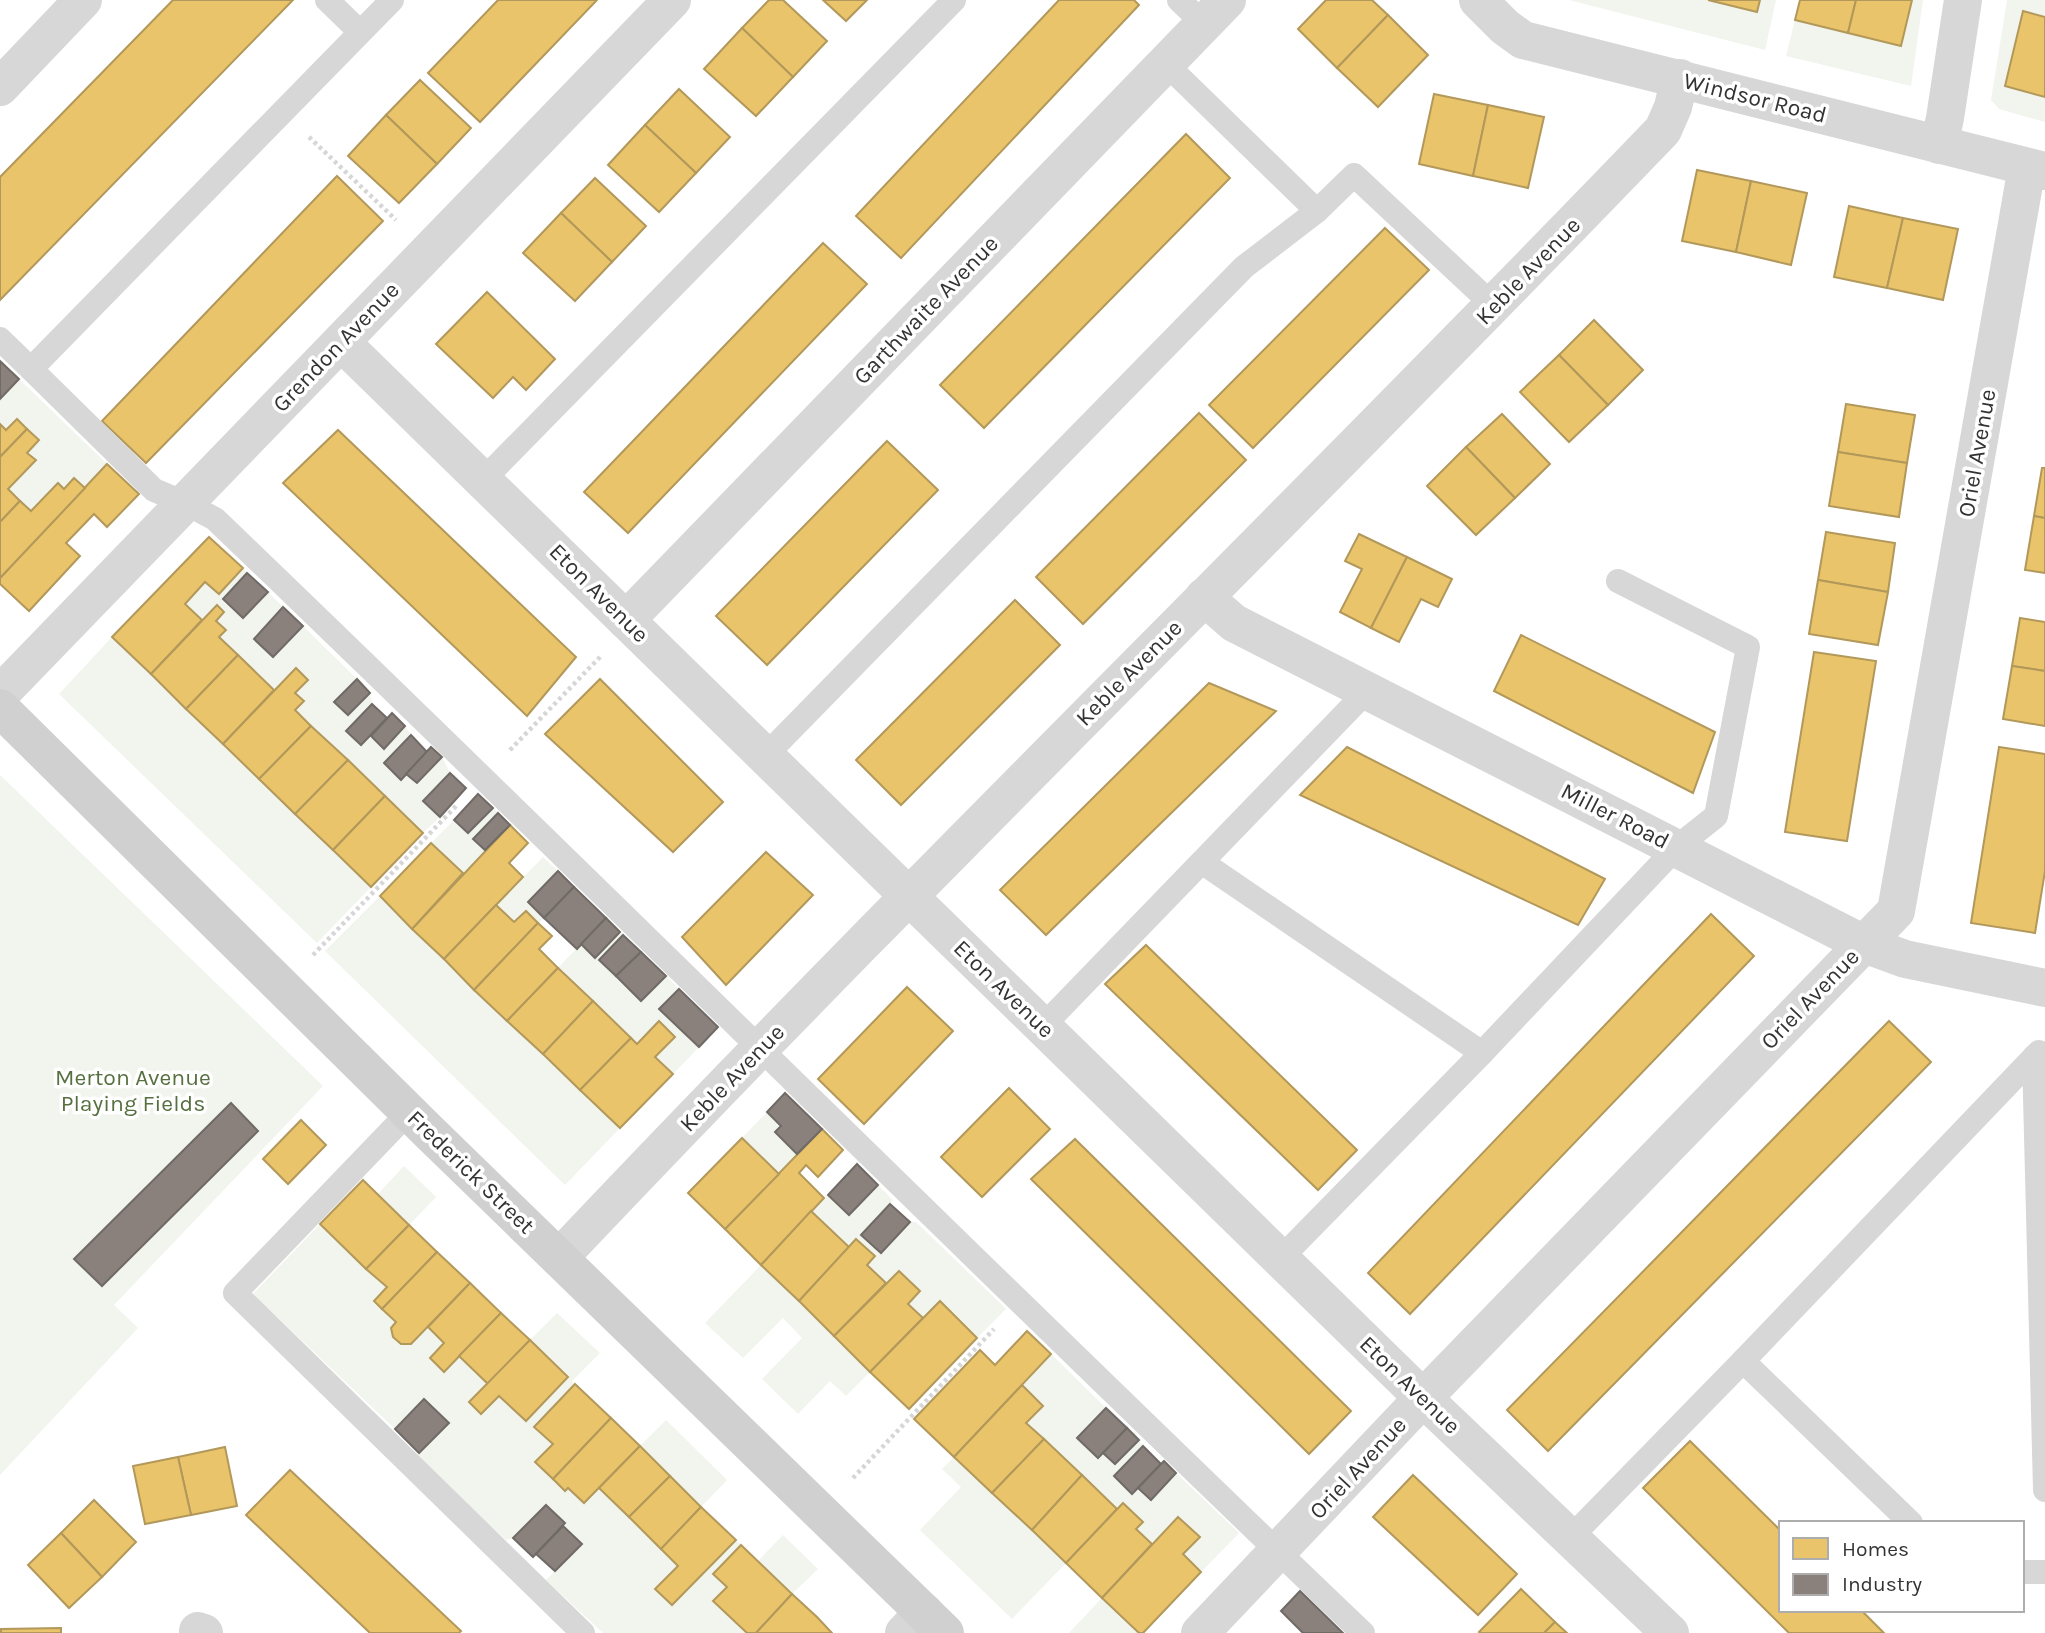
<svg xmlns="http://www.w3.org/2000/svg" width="2045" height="1633" font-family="Karla,sans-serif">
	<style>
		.green { fill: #f1f5ed }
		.homes { fill: #e9c46a; stroke: #b2985a; stroke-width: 2 }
		.industry { fill: #8a817c; stroke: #706a66; stroke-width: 2 }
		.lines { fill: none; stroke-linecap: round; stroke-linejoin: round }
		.path { stroke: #d6d6d6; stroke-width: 4.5; stroke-dasharray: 3.5 3.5; stroke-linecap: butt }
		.service { stroke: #d7d7d7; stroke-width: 24 }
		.minor { stroke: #d7d7d7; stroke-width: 38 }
		.secondary { stroke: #d0d0d0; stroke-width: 38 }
		.labels { text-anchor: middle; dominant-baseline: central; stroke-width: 7; stroke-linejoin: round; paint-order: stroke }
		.street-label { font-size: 23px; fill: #333; stroke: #fff }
		.park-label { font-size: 23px; fill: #56703f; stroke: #fff }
	</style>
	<rect width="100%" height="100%" fill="#fff"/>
	<g class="green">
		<path d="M1569,0H1776L1765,50Z"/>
		<path d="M1912,0H1923L1911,86L1786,56L1795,20L1900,46Z"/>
		<path d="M2007,0H2045V17L2022,12L2005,85L2045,97V122L1999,109L1991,100Z"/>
		<path d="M19,379L107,464L85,488L74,478L64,489L57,483L31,511L8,489L35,460L27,453L39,440L17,419L6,430L0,424V399Z"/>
		<path d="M243,568L247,573L223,600L243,618L268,592L283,607L254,639L273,657L303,626L357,679L335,701L347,715L370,693L372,704L346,731L361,745L371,736L384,748L405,726L411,735L384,763L400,779L406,774L417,783L442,757L450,773L423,800L440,817L423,833L295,710L303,701L295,693L308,680L296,668L274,690L219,637L226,630L216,621L224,612L216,606L202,620L185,604L205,582L219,594Z"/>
		<path d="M112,637L371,887L317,943L59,694Z"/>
		<path d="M0,775L323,1086L114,1305L138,1328L0,1475Z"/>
		<path d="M493,808L498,813L474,839L485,850L463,873L431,843L454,820L468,833Z"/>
		<path d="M543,857L558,871L528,902L544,918L538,923L526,911L514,922L496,905Z"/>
		<path d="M380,896L620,1128L565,1185L325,951Z"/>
		<path d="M620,932L623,935L599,961L641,1001L666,976L679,989L660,1009L699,1047L673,1074L655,1057L675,1037L660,1021L637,1044L558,968L581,944L595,957Z"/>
		<path d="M767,1112L781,1126L775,1132L797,1154L779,1174L742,1138Z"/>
		<path d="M404,1166L436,1197L409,1225L378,1194Z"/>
		<path d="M878,1185L893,1200L861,1235L881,1253L910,1222H916L1006,1309L977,1338L940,1301L923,1318L908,1304L920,1291L899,1271L886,1283L867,1265L875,1256L857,1239L849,1247L811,1211L828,1195L849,1215Z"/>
		<path d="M320,1224L387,1287L374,1301L396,1322L428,1327L444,1343L430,1358L444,1372L459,1356L488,1384L470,1402L481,1414L499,1396L526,1421L568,1378L530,1340L557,1313L600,1353L572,1381L575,1384L535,1426L553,1444L536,1462L565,1490L568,1488L584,1503L599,1488L678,1566L655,1589L672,1604L736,1540L741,1545L713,1573L727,1587L714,1601L747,1633H603L546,1580L582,1544L563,1526L565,1523L546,1505L513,1538L506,1540L418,1459L419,1453L448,1422L424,1400L395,1429L253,1294Z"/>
		<path d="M761,1265L870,1372L846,1396L830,1381L798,1414L762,1379L802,1338L783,1318L743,1358L705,1323Z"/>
		<path d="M1051,1354L1106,1408L1078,1437L1098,1458L1103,1453L1115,1464L1139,1440L1143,1446L1115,1476L1133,1493L1138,1488L1151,1499L1176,1473L1239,1533L1201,1572L1183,1554L1199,1537L1179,1517L1152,1544L1136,1529L1143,1521L1123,1503L1117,1509L1026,1423L1042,1406L1022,1385Z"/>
		<path d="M666,1420L727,1480L701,1507L640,1446Z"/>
		<path d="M954,1457L1066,1563L1012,1619L920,1530L961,1487L942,1469Z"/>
		<path d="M783,1535L818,1569L792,1594L758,1561Z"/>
		<path d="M1102,1598L1139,1633H1069Z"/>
	</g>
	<g class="homes">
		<path d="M173,0H293L0,300V177Z"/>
		<path d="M498,0H597L480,122L428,73Z"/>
		<path d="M769,0H783L827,41L793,77L742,28Z"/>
		<path d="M823,0H867L846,21Z"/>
		<path d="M1059,0H1134L1139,5L901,258L856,216Z"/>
		<path d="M1326,0H1372L1388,15L1337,68L1298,29Z"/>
		<path d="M1708,0H1760L1757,12Z"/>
		<path d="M1800,0H1856L1848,33L1795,20Z"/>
		<path d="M1856,0H1912L1901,46L1848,33Z"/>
		<path d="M2023,11L2045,17V97L2005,86Z"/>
		<path d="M1388,15L1428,55L1378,107L1337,68Z"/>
		<path d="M742,28L793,77L756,116L704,69Z"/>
		<path d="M420,80L471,128L437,164L386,115Z"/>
		<path d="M679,89L730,137L696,173L645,125Z"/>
		<path d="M1434,94L1488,105L1473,176L1419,164Z"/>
		<path d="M1488,105L1544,117L1528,188L1473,176Z"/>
		<path d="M386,115L437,164L399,203L348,156Z"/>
		<path d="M645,125L696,173L659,212L608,165Z"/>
		<path d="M1186,134L1230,178L984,428L940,385Z"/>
		<path d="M1697,170L1751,181L1736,252L1682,241Z"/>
		<path d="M337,176L383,221L146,463L102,421Z"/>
		<path d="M595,178L646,226L612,262L561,213Z"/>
		<path d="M1751,181L1807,193L1791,265L1736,252Z"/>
		<path d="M1849,206L1903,218L1887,288L1834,277Z"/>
		<path d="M561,213L612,262L575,301L523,253Z"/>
		<path d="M1903,218L1958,229L1943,300L1887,288Z"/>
		<path d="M1385,228L1429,270L1253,448L1209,405Z"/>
		<path d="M823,243L867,284L628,533L584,492Z"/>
		<path d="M487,292L555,359L526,390L513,377L493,398L436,344Z"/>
		<path d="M1594,320L1643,370L1608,405L1559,355Z"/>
		<path d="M1559,355L1608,405L1569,442L1520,392Z"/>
		<path d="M1846,404L1915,415L1907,463L1838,452Z"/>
		<path d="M1199,413L1246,460L1083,624L1036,577Z"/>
		<path d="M1502,414L1550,464L1515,498L1466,447Z"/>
		<path d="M17,419L27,429L0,457V424L6,430Z"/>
		<path d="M27,429L39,440L27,453L36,460L8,489L20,501L0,522V457Z"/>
		<path d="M338,430L576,657L527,716L283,483Z"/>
		<path d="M887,441L938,490L767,665L716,616Z"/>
		<path d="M1466,447L1515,498L1476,535L1427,486Z"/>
		<path d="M1838,452L1907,463L1899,517L1829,506Z"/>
		<path d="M107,464L139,494L107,527L94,514L66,543L80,556L29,611L0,584V578Z"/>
		<path d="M2042,468H2045V518L2034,516Z"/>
		<path d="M74,478L85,488L0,578V522L20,501L31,511L58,483L64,489Z"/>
		<path d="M2034,516L2045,518V573L2025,570Z"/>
		<path d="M1826,532L1895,543L1888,592L1818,580Z"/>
		<path d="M1359,534L1407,557L1371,628L1340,612L1362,569L1345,561Z"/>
		<path d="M209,537L243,568L219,594L205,582L185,604L202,620L151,674L112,637Z"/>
		<path d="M1407,557L1452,579L1438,607L1421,599L1399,642L1371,628Z"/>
		<path d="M1818,580L1888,592L1878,645L1809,634Z"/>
		<path d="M1015,600L1060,645L901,805L856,760Z"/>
		<path d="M217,605L224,612L216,621L226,630L219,637L238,655L186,709L151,674Z"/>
		<path d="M2020,618L2045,622V671L2012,666Z"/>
		<path d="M1521,635L1715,732L1693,793L1494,691Z"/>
		<path d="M1814,652L1876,661L1847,841L1785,832Z"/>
		<path d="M238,655L274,690L223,744L186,709Z"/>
		<path d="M2012,666L2045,671V726L2003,719Z"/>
		<path d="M296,668L308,680L295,693L304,701L295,710L311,726L259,779L223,744Z"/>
		<path d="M600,679L723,802L673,852L545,734Z"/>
		<path d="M1209,683L1276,711L1046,935L1000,890Z"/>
		<path d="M311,726L348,760L295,814L259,779Z"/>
		<path d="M1347,747L1605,879L1578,925L1300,795Z"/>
		<path d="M1999,747L2045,754V871L2035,933L1971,923Z"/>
		<path d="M348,760L385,796L333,850L295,814Z"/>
		<path d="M385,796L423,833L371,887L333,850Z"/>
		<path d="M510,825L528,843L509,863L523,877L444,959L412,929Z"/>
		<path d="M431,843L463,873L412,929L380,896Z"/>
		<path d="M766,852L813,895L726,985L682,937Z"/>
		<path d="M496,905L514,922L526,911L538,923L474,990L444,959Z"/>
		<path d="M1711,914L1754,956L1410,1314L1368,1273Z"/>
		<path d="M538,923L552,936L539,949L558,968L507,1021L474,990Z"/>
		<path d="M1146,945L1357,1150L1318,1190L1105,984Z"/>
		<path d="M558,968L593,1001L543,1054L507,1021Z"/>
		<path d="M907,987L953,1031L864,1124L818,1079Z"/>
		<path d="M593,1001L631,1038L580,1090L543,1054Z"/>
		<path d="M659,1021L675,1037L655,1057L673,1074L620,1128L580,1090L631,1038L637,1044Z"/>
		<path d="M1889,1021L1931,1062L1548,1451L1507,1410Z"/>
		<path d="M1009,1088L1050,1129L982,1197L941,1157Z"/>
		<path d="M301,1120L326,1145L288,1184L263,1159Z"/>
		<path d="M822,1129L843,1150L818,1177L806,1165L799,1173L824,1198L761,1265L725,1229Z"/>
		<path d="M742,1138L779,1174L725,1229L688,1193Z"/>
		<path d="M1075,1139L1351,1411L1309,1454L1031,1179Z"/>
		<path d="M363,1180L409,1225L366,1269L320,1224Z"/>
		<path d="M811,1211L849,1247L799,1301L761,1265Z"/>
		<path d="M409,1225L437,1252L382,1309L374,1301L387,1287L366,1269Z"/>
		<path d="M856,1239L875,1256L867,1265L886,1283L834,1336L799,1301Z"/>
		<path d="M437,1252L470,1283L411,1344H401L393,1337L391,1328L396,1322L382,1309Z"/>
		<path d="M899,1271L920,1291L908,1304L923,1318L870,1372L834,1336Z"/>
		<path d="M470,1283L501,1313L444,1372L430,1358L444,1343L428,1327Z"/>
		<path d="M940,1301L977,1338L909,1409L870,1372Z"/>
		<path d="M501,1313L530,1340L488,1384L459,1356Z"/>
		<path d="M1027,1331L1051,1354L954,1457L914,1419L980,1350L995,1365Z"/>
		<path d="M530,1340L568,1377L526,1421L499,1396L481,1414L469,1402Z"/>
		<path d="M575,1384L611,1418L553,1479L535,1462L553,1444L534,1427Z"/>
		<path d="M1022,1385L1043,1406L1026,1423L1044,1439L992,1493L954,1457Z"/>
		<path d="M611,1418L640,1446L584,1503L568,1488L565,1491L553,1479Z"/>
		<path d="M1044,1439L1082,1475L1032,1530L992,1493Z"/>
		<path d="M1690,1441L1781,1531V1610H1861L1884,1633H1789L1643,1488Z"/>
		<path d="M640,1446L670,1476L629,1517L599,1488Z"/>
		<path d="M225,1447L237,1506L191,1515L178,1457Z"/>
		<path d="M178,1457L191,1515L145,1524L133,1466Z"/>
		<path d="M290,1470L461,1631L459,1633H370L246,1515Z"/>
		<path d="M1082,1475L1117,1509L1066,1563L1032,1530Z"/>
		<path d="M1413,1475L1517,1574L1478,1615L1373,1517Z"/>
		<path d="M670,1476L701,1507L661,1549L629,1517Z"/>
		<path d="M94,1500L136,1542L102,1577L61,1533Z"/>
		<path d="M1123,1503L1143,1522L1136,1529L1152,1544L1102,1598L1066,1563Z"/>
		<path d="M701,1507L736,1540L672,1605L655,1589L678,1566L661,1549Z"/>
		<path d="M1178,1517L1200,1537L1183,1554L1201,1572L1143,1633H1139L1102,1598Z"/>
		<path d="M61,1533L102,1577L69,1608L28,1565Z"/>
		<path d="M741,1545L792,1594L756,1633H747L713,1601L727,1587L713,1574Z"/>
		<path d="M1521,1589L1555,1622L1544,1633H1481L1479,1632Z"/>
		<path d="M792,1594L817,1617L832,1633H756Z"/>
		<path d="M1555,1622L1567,1633H1544Z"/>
		<path d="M61,1628V1633H1V1629Z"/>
	</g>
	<g class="industry">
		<path d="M0,361L19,379L0,399Z"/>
		<path d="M247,573L268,592L243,618L223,599Z"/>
		<path d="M283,607L303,626L273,657L254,639Z"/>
		<path d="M357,679L370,693L348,715L334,702Z"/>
		<path d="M372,704L387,718L361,745L346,731Z"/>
		<path d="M392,713L405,726L384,749L371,736Z"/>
		<path d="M411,735L427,752L401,780L384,763Z"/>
		<path d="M431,747L442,757L417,783L406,774Z"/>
		<path d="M450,773L466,788L440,817L423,801Z"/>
		<path d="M478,794L493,808L468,833L454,820Z"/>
		<path d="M498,813L510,825L485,850L473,839Z"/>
		<path d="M558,871L574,887L544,918L528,902Z"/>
		<path d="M574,887L606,918L577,949L544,918Z"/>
		<path d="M606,918L620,932L595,958L581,944Z"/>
		<path d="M623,935L641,952L616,976L599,960Z"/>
		<path d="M641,952L666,976L641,1001L616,976Z"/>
		<path d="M679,989L718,1027L699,1047L659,1009Z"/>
		<path d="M785,1093L822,1129L797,1154L775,1132L781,1126L767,1112Z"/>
		<path d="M231,1103L258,1131L102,1286L74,1259Z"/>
		<path d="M857,1164L878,1185L849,1215L828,1195Z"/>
		<path d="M890,1204L910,1222L881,1253L861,1235Z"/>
		<path d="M424,1399L449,1423L419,1453L395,1429Z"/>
		<path d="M1106,1408L1127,1428L1098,1458L1077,1438Z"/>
		<path d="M1127,1428L1139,1440L1115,1464L1103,1453Z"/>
		<path d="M1143,1446L1161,1464L1132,1494L1114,1476Z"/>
		<path d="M1164,1461L1176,1473L1151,1500L1138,1488Z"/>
		<path d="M546,1505L565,1523L533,1557L513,1538Z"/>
		<path d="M563,1526L582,1544L555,1571L536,1554Z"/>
		<path d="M1300,1591L1343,1633H1303L1281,1611Z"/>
	</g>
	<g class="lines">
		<g class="path">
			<path d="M309,137L396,220"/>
			<path d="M510,750L601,656"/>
			<path d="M313,955L458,804"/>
			<path d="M853,1478L994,1329"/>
		</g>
		<g class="service">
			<path d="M327,0L360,32"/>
			<path d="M1179,0L1204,24"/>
			<path d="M1165,63L1317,211L1354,175L1494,306"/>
			<path d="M0,339L31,369L392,0"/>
			<path d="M31,369L154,490L185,503L215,519C600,888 977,1265 1363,1633"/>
			<path d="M484,479L954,0"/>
			<path d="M764,757L1244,267L1317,211"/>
			<path d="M1203,863L1482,1053L1677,847L1716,816L1748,647L1618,581"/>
			<path d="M1042,1027L1368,690"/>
			<path d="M2039,1052L2034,1057L2045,1490"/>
			<path d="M409,1112L235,1293L583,1633"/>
			<path d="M1281,1258L1482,1053"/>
			<path d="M1743,1361L1911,1523"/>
			<path d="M1571,1537L1743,1361L2034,1057"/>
			<path d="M2022,1572H2045"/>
		</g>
		<g class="minor">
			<path d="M1478,0L1505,27L1523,40L2045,171"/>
			<path d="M0,87L83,0"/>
			<path d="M1939,145L1945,118L1963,0"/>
			<path d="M341,342L1423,1398L1670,1633"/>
			<path d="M1204,597L1234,623L1864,944L1905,959L2045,988"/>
			<path d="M626,620L1227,0"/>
			<path d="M0,694L672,0"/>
			<path d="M559,1258C920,876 1298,510 1663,130L1673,107L1680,78"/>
			<path d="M198,1631L204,1633"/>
			<path d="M904,1633L924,1612"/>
			<path d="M1200,1633L1423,1398L1896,911L2027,167"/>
		</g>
		<path class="secondary" d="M0,708L428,1131L945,1633"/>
	</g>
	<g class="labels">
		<g class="street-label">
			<text transform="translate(1755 98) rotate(14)">Windsor Road</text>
			<text transform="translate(1528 271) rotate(-46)">Keble Avenue</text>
			<text transform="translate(926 310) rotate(-46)">Garthwaite Avenue</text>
			<text transform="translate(336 347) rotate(-46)">Grendon Avenue</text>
			<text transform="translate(1977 453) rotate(-80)">Oriel Avenue</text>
			<text transform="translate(599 593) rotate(45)">Eton Avenue</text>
			<text transform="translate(1129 673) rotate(-45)">Keble Avenue</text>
			<text transform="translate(1615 816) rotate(27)">Miller Road</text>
			<text transform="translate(1004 989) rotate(44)">Eton Avenue</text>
			<text transform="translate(1810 999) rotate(-46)">Oriel Avenue</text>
			<text transform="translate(732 1078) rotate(-46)">Keble Avenue</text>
			<text transform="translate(471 1172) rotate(44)">Frederick Street</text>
			<text transform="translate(1410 1385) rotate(44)">Eton Avenue</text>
			<text transform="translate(1358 1468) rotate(-47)">Oriel Avenue</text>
		</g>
		<g class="park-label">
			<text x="133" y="1077">Merton Avenue<tspan x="133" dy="26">Playing Fields</tspan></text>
		</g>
	</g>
	<rect x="1779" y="1521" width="245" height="91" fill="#ffffff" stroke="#adadad" stroke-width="2"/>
	<rect x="1793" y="1538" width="35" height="21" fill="#e9c46a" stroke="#adadad" stroke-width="2"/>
	<text x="1842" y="1556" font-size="21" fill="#333333">Homes</text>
	<rect x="1793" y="1574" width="35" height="21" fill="#8a817c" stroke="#adadad" stroke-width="2"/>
	<text x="1842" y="1591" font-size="21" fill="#333333">Industry</text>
</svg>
